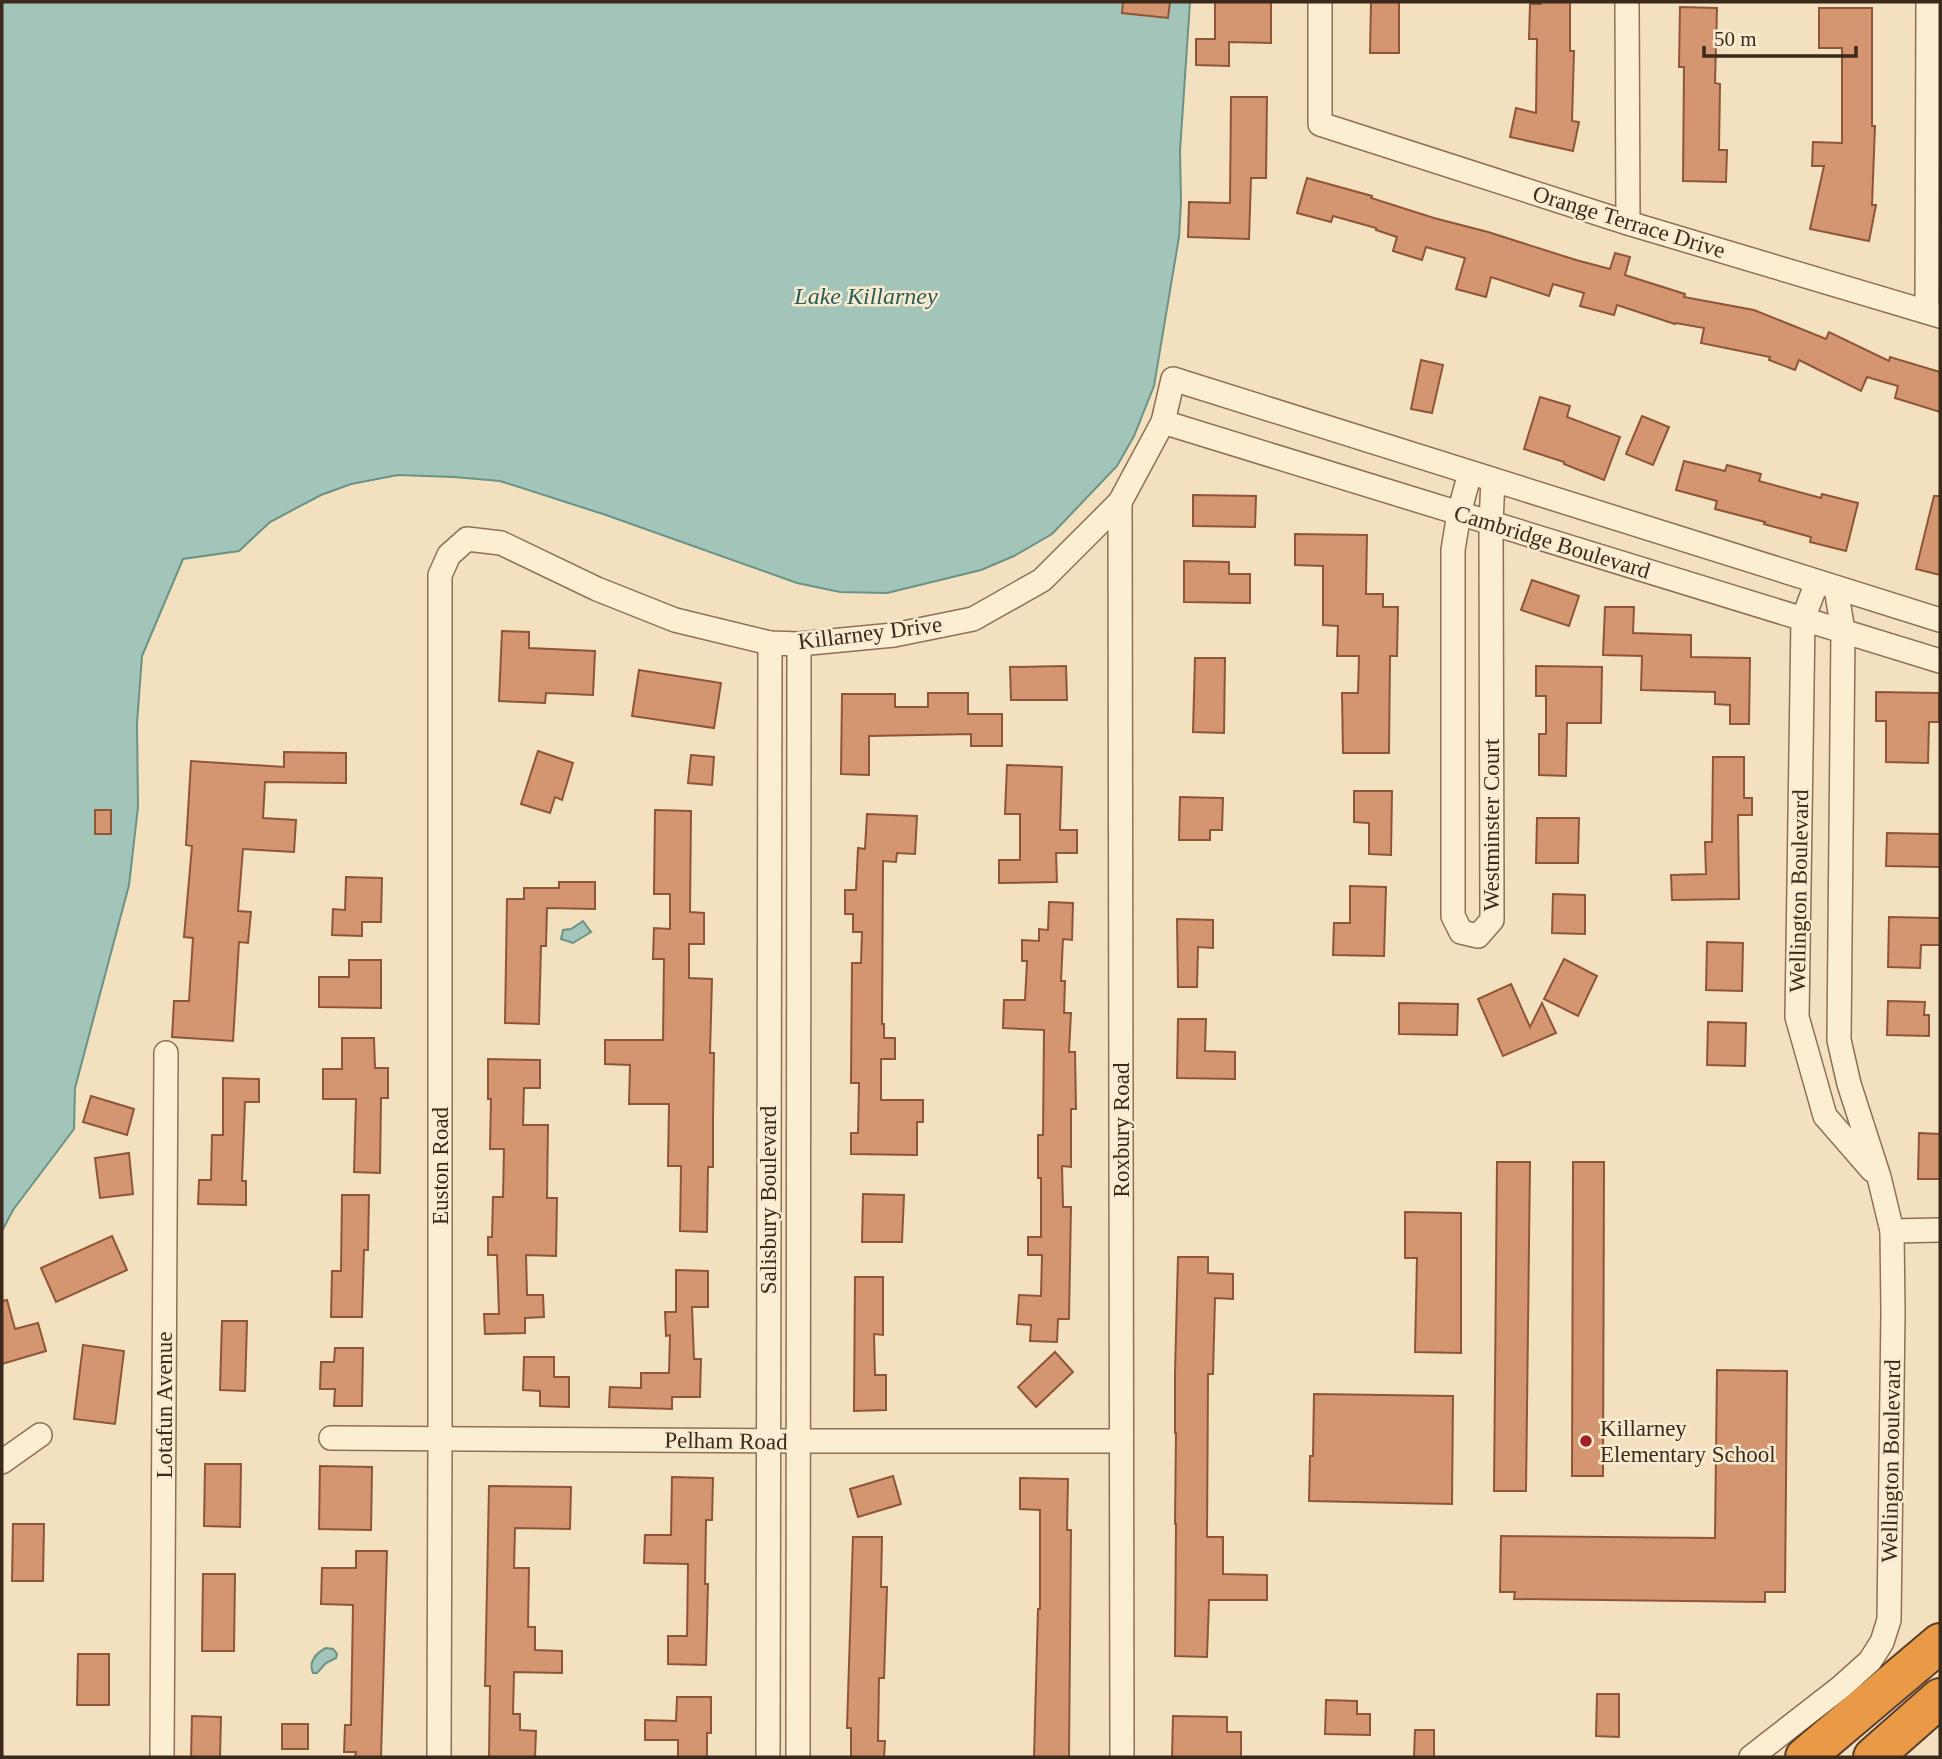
<svg xmlns="http://www.w3.org/2000/svg" width="1942" height="1759" font-family="'Times New Roman',serif">
	<style>
		.water { fill: #a3c4b8; stroke: #699386; stroke-width: 2 }
		.building { fill: #d49571; stroke: #8e5639; stroke-width: 2 }
		.lines { fill: none; stroke-linecap: round; stroke-linejoin: round }
		.minor-casing { stroke: #8d7055; stroke-width: 26 }
		.motorway-casing { stroke: #5a3e2a; stroke-width: 42 }
		.minor { stroke: #fceed3; stroke-width: 23 }
		.motorway { stroke: #ea9a47; stroke-width: 38 }
		.poi-dot { fill: #a21f27; stroke: #f9ebd0; stroke-width: 2.5 }
		.labels { text-anchor: middle; dominant-baseline: central; stroke-width: 5; stroke-linejoin: round; paint-order: stroke }
		.street-label { font-size: 23px; fill: #3b291b; stroke: #f9ebd0 }
		.poi-label { font-size: 23px; fill: #3b291b; stroke: #f9ebd0; text-anchor: start }
		.water-label { font-size: 24px; font-style: italic; fill: #295c56; stroke: #f9ebd0 }
	</style>
	<rect width="100%" height="100%" fill="#f2e0bf"/>
	<g class="water">
		<path d="M2,2H1190L1180,151L1181,202L1179,237L1154,386L1134,436L1117,466L1052,534L1014,556L981,570L887,593L840,592L797,583L606,515L500,481L454,477L398,475L351,484L321,495L270,522L239,551L183,559L142,656L137,723L138,807L129,885L75,1088L74,1129L13,1210L2,1231Z"/>
		<path d="M583,921L591,932L573,943L561,939L563,930L571,929Z"/>
		<path d="M326,1648L333,1649L337,1654L336,1658L326,1663L317,1673H313C308,1662 316,1653 326,1648Z"/>
	</g>
	<g class="building">
		<path d="M1123,2H1170L1168,18L1122,13Z"/>
		<path d="M1215,2H1271V43L1229,42V66L1196,65V39H1215Z"/>
		<path d="M1371,2H1399V53H1370Z"/>
		<path d="M1541,2H1570V51H1574L1572,121L1579,122L1573,151L1510,137L1516,108L1536,113L1537,39H1529L1530,4H1541Z"/>
		<path d="M1680,7L1717,8L1715,83L1720,84L1719,150H1727L1726,182L1683,181L1684,67H1679Z"/>
		<path d="M1819,8H1872V126H1875L1872,205H1876L1869,241L1810,229L1824,166H1812L1813,142L1842,143V48H1819Z"/>
		<path d="M1231,97H1267L1266,178H1251L1249,239L1188,237L1189,202L1230,203Z"/>
		<path d="M1307,178L1372,196L1371,198L1434,218L1488,232L1576,260L1610,269L1615,253L1630,257L1625,275L1685,294L1684,297L1754,310L1826,339L1829,332L1889,361L1890,357L1940,372V412L1895,398L1898,386L1867,377L1861,391L1799,360L1795,370L1769,360L1770,357L1701,343L1704,328L1676,323L1675,324L1617,305L1614,315L1580,306L1584,293L1553,284L1549,296L1491,277L1486,297L1456,289L1465,258L1426,247L1422,260L1393,251L1397,237L1376,230V228L1333,216L1331,222L1297,213Z"/>
		<path d="M1421,360L1443,365L1432,413L1411,409Z"/>
		<path d="M1540,397L1570,406L1567,417L1620,437L1604,480L1564,464V462L1524,449Z"/>
		<path d="M1642,416L1669,427L1653,465L1626,454Z"/>
		<path d="M1684,461L1725,471L1727,465L1761,474L1759,481L1821,498L1822,494L1858,503L1846,551L1810,542L1811,537L1764,524L1765,522L1715,509L1717,501L1676,490Z"/>
		<path d="M1193,495L1256,496L1255,527L1193,526Z"/>
		<path d="M1934,496H1940V575L1916,569Z"/>
		<path d="M1295,534L1367,535L1366,594H1383V607H1398L1397,656H1390L1389,753H1343L1342,693H1358L1359,656H1337L1338,626L1323,625V566L1295,565Z"/>
		<path d="M1184,561L1229,562V574H1250V603L1184,602Z"/>
		<path d="M1532,580L1579,596L1569,626L1521,610Z"/>
		<path d="M1605,607H1634L1633,633L1691,635V657L1750,658L1749,724H1730V705L1715,704V692L1641,690L1642,656L1603,655Z"/>
		<path d="M502,631L529,632V648L595,651L593,695L546,693L545,703L499,701Z"/>
		<path d="M1195,658H1225L1224,733L1193,732Z"/>
		<path d="M1066,666L1067,700H1011L1010,667Z"/>
		<path d="M1536,666L1602,667L1601,723H1567L1566,776L1539,775V734H1546V696H1536Z"/>
		<path d="M639,670L721,683L714,728L632,716Z"/>
		<path d="M1876,692L1939,693V722H1929L1928,763L1886,762V721H1876Z"/>
		<path d="M928,693H968V714H1002V746H971V734L869,736V775L841,774L842,694H895V707H928Z"/>
		<path d="M538,751L573,763L562,800L555,797L550,813L521,804Z"/>
		<path d="M284,752L346,753V783L265,782L263,818L296,820L294,852L243,849L238,911L251,912L248,943L239,942L233,1041L172,1037L174,1001H189L193,938L184,937L192,846L186,845L191,761L284,767Z"/>
		<path d="M691,755L714,757L712,785L688,783Z"/>
		<path d="M1713,757H1744V798H1752V815H1738L1739,899L1672,900L1671,875L1706,874L1705,842H1712Z"/>
		<path d="M1007,765L1062,767L1060,830H1077V853H1056L1057,882L999,883V860H1020V814H1005Z"/>
		<path d="M1354,791H1392L1391,855L1369,854V823L1354,822Z"/>
		<path d="M1180,797L1223,798L1222,830H1210V840H1179Z"/>
		<rect x="95" y="810" width="16" height="24"/>
		<path d="M655,810L691,811L690,912L704,913V944H689V978L712,979L710,1053H714L713,1119V1167H708L707,1232L680,1231L681,1166H668L669,1104H629L630,1065L605,1064V1040H663L664,959H653L654,928L670,929V894H654Z"/>
		<path d="M867,814L917,816L915,854L897,853L896,862L883,861L882,1024H884V1038H895V1059H881V1100H923V1122H917V1155L851,1154V1133H858L859,1083H851L852,963H861L862,932H853V914H845V890H856L858,848L865,849Z"/>
		<path d="M1537,818H1579L1578,863H1536Z"/>
		<path d="M1887,833L1940,834V867L1886,866Z"/>
		<path d="M346,877L382,878L381,922H362V936L332,935L333,909L345,910Z"/>
		<path d="M559,882H595V909L547,908L546,946H541L539,1024L505,1023L507,899H524V888H559Z"/>
		<path d="M1350,886L1386,887L1384,956L1333,955L1334,923H1350Z"/>
		<path d="M1553,894L1585,895V934L1552,933Z"/>
		<path d="M1049,902L1073,903L1072,940L1063,939L1061,981H1065L1064,1013H1071L1069,1052H1075L1076,1109H1071V1167L1062,1166L1063,1207H1071L1069,1319H1058L1057,1342L1030,1341L1031,1325L1017,1324L1019,1295L1041,1296L1042,1255H1028V1237H1041V1178H1038V1135H1043L1044,1030L1003,1028L1004,1000H1025L1027,961H1022V940L1039,941V929L1048,930Z"/>
		<path d="M1889,917L1940,918V945H1921L1920,968L1888,967Z"/>
		<path d="M1177,919L1213,920V948L1198,947L1197,987H1178Z"/>
		<path d="M1707,942L1743,943L1742,991L1706,990Z"/>
		<path d="M1564,959L1597,976L1578,1016L1544,999Z"/>
		<path d="M349,960H381V1008L319,1007V977H349Z"/>
		<path d="M1511,984L1530,1027L1542,1003L1556,1033L1503,1056L1478,999Z"/>
		<path d="M1888,1001L1925,1002L1924,1015H1929V1036L1887,1035Z"/>
		<path d="M1399,1003L1458,1004L1457,1035L1399,1034Z"/>
		<path d="M1178,1019H1206L1205,1051L1235,1052V1079L1177,1078Z"/>
		<path d="M1708,1022L1746,1023L1745,1066L1707,1065Z"/>
		<path d="M342,1038H374L375,1068H388V1098H381L380,1173L354,1172L356,1099H323V1069H342Z"/>
		<path d="M488,1059L540,1060V1088H524L523,1125H548L547,1198H557L556,1256L526,1255L527,1295H543L544,1317L525,1318V1333L485,1334L484,1314H499L497,1255H488V1237H492L493,1197H503L504,1149H490L491,1099H488Z"/>
		<path d="M223,1078L259,1079V1102H245L242,1181H246V1205L198,1204L199,1180H211L212,1135H223Z"/>
		<path d="M91,1096L134,1109L127,1135L83,1122Z"/>
		<path d="M1919,1133L1940,1134V1179H1918Z"/>
		<path d="M129,1153L133,1194L100,1198L95,1158Z"/>
		<path d="M1497,1162H1530L1526,1491H1494Z"/>
		<path d="M1573,1162H1604L1603,1476H1572Z"/>
		<path d="M863,1194L904,1195L902,1242H862Z"/>
		<path d="M342,1195H369L368,1250H364L362,1317H331L332,1271H341Z"/>
		<path d="M1405,1212L1461,1213V1353L1415,1352L1417,1258H1405Z"/>
		<path d="M112,1236L127,1270L56,1302L41,1268Z"/>
		<path d="M1178,1257H1208V1273L1233,1274V1299L1215,1298L1213,1374H1208L1207,1537H1223V1574L1267,1575V1600H1209L1207,1657L1175,1656L1176,1524H1175L1176,1433H1175V1373Z"/>
		<path d="M676,1270L708,1271V1307H692L694,1359H701L700,1397H672V1409L609,1407L610,1387L641,1388V1373H669L670,1335L666,1336L665,1312H676Z"/>
		<path d="M855,1277H883V1335L874,1334L875,1375H886V1410L854,1411Z"/>
		<path d="M7,1300L15,1329L38,1323L46,1351L2,1364V1301Z"/>
		<path d="M222,1321H247L245,1391L220,1390Z"/>
		<path d="M83,1345L124,1351L115,1424L74,1419Z"/>
		<path d="M335,1348H363L362,1406H334L335,1389H320L321,1362H334Z"/>
		<path d="M1055,1352L1073,1372L1036,1407L1018,1387Z"/>
		<path d="M524,1357H554V1377H569V1407L540,1406V1391L523,1390Z"/>
		<path d="M1717,1370L1787,1371L1785,1592H1765V1602L1514,1599L1515,1592H1500L1501,1536L1715,1538Z"/>
		<path d="M1314,1394L1453,1396L1452,1504L1309,1501L1310,1456H1313Z"/>
		<path d="M205,1464H241L240,1527L204,1526Z"/>
		<path d="M320,1466L372,1467L371,1530L319,1529Z"/>
		<path d="M893,1476L901,1504L858,1517L850,1489Z"/>
		<path d="M672,1477L713,1478L712,1520H706L705,1584H708L706,1665L668,1664V1636H687L688,1564L644,1563L645,1535H671Z"/>
		<path d="M1020,1478L1068,1479L1067,1530H1071L1069,1757H1034L1038,1609H1040V1510L1020,1509Z"/>
		<path d="M489,1486L571,1487L570,1529L515,1528L514,1568H529L528,1627H535V1650L562,1651V1673L514,1672L513,1714H520V1730L536,1731L535,1757H489L490,1686H485Z"/>
		<path d="M13,1524H44L43,1581H12Z"/>
		<path d="M853,1537H882L881,1587H887L886,1618L884,1678H879L878,1741H885L884,1757H851V1728H847Z"/>
		<path d="M356,1551H387L381,1757H355L356,1752H344L345,1725H351L353,1605L321,1604L322,1568H356Z"/>
		<path d="M203,1574H235L234,1651H202Z"/>
		<path d="M78,1654H109V1705H77Z"/>
		<path d="M1597,1694H1619V1737L1596,1736Z"/>
		<path d="M677,1697H711V1733H707V1757H678V1740H645V1720L676,1721Z"/>
		<path d="M1326,1700L1357,1701V1714H1370V1735L1325,1734Z"/>
		<path d="M192,1716L221,1717L220,1757H191Z"/>
		<path d="M1173,1716L1227,1717V1732H1241V1757H1172Z"/>
		<rect x="282" y="1724" width="26" height="25"/>
		<path d="M1415,1730H1434V1757H1414Z"/>
	</g>
	<g class="lines">
		<defs>
			<g id="minor">
				<path d="M1320,2V124L1628,223L1940,316"/>
				<path d="M1627,2L1628,223"/>
				<path d="M1927,312L1928,2"/>
				<path d="M1163,422L1940,661"/>
				<path d="M1470,473L1459,513L1453,550V916L1461,932L1478,936L1492,920L1491,523L1493,480"/>
				<path d="M1120,502L1122,1757"/>
				<path d="M1817,582L1803,619L1797,1017L1825,1116L1872,1170"/>
				<path d="M1892,1231L1940,1230"/>
				<path d="M331,1438L800,1441H1121"/>
				<path d="M2,1462L40,1435"/>
				<path d="M162,1757L166,1053"/>
				<path d="M439,1757L440,1438V575L449,555L467,539L501,543L597,589L675,620L770,643L799,644L894,635L973,619L1042,580L1120,502L1163,422L1173,379L1940,620"/>
				<path d="M768,1757L770,643"/>
				<path d="M798,1757L799,644"/>
				<path d="M1751,1757L1841,1687L1870,1661L1882,1642L1889,1620L1893,1312L1892,1231L1879,1177L1849,1084L1839,1040L1843,631L1836,588"/>
			</g>
			<g id="motorway">
				<path d="M1805,1757L1940,1643"/>
				<path d="M1873,1757L1940,1698"/>
			</g>
		</defs>
		<use href="#minor" class="minor-casing"/>
		<use href="#motorway" class="motorway-casing"/>
		<use href="#minor" class="minor"/>
		<use href="#motorway" class="motorway"/>
	</g>
	<circle class="poi-dot" cx="1586" cy="1441" r="7"/>
	<g class="labels">
		<g class="street-label">
			<text transform="translate(1629 222) rotate(17)">Orange Terrace Drive</text>
			<text transform="translate(1552 542) rotate(17)">Cambridge Boulevard</text>
			<text transform="translate(870 633) rotate(-7)">Killarney Drive</text>
			<text transform="translate(1491 825) rotate(-90)">Westminster Court</text>
			<text transform="translate(1799 891) rotate(-89)">Wellington Boulevard</text>
			<text transform="translate(1121 1130) rotate(-90)">Roxbury Road</text>
			<text transform="translate(440 1166) rotate(-90)">Euston Road</text>
			<text transform="translate(768 1200) rotate(-90)">Salisbury Boulevard</text>
			<text transform="translate(164 1405) rotate(-90)">Lotafun Avenue</text>
			<text transform="translate(726 1441) rotate(1)">Pelham Road</text>
			<text transform="translate(1891 1461) rotate(-89)">Wellington Boulevard</text>
		</g>
		<g class="poi-label">
			<text x="1600" y="1428">Killarney<tspan x="1600" dy="26">Elementary School</tspan></text>
		</g>
		<g class="water-label">
			<text x="866" y="296">Lake Killarney</text>
		</g>
	</g>
	<rect width="1942" height="1759" fill="none" stroke="#3b291b" stroke-width="7"/>
	<path d="M1704 46v10h152v-10" fill="none" stroke="#3b291b" stroke-width="3.5"/>
	<text x="1714" y="46" font-size="21" fill="#3b291b" stroke="#f9ebd0" stroke-width="5" paint-order="stroke">50 m</text>
</svg>
